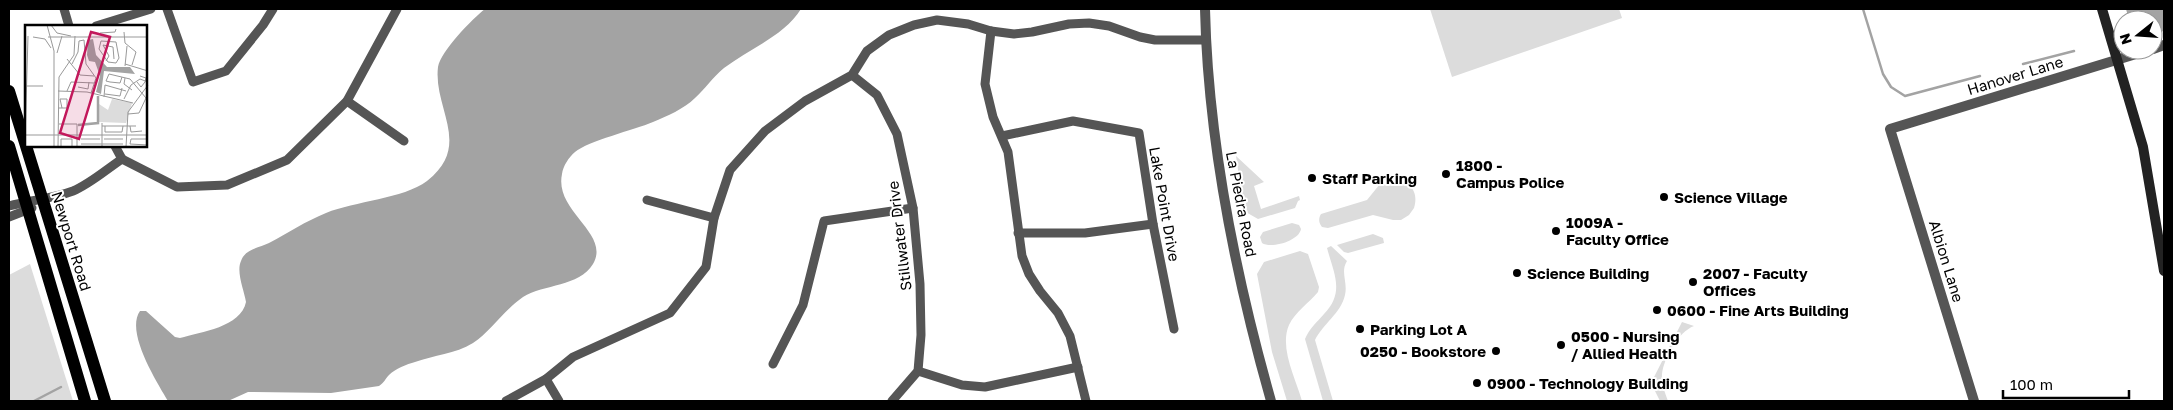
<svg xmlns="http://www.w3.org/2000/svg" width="2173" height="410" font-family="'Golos Text',sans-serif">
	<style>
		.green { fill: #dcdcdc }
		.water { fill: #a3a3a3 }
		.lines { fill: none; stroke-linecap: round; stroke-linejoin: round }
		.stream { stroke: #a3a3a3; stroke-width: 2.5 }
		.minor { stroke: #555; stroke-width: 9 }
		.tertiary { stroke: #555; stroke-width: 10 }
		.secondary { stroke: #222; stroke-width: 10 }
		.primary { stroke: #000; stroke-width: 12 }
		.poi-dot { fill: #000; stroke: #fff; stroke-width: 2 }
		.labels { text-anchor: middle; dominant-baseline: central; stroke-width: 4; stroke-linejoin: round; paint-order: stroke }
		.street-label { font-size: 15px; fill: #000; stroke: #fff }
		.poi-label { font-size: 15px; font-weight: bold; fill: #000; stroke: #fff; text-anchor: start }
		.inset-river { fill: none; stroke: #a3a3a3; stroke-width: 2.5 }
		.inset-road { fill: none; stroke: #999; stroke-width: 1 }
		.view { fill: #c2185b; fill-opacity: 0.15; stroke: #c2185b; stroke-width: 2.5 }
		.inset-edge { fill: none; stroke: #000; stroke-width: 2.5 }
	</style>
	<rect width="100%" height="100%" fill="#fff"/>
	<g class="green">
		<path d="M1430,9H1619L1622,18L1452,77Z"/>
		<path d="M1236,156L1264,182L1254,186L1261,209L1299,196L1300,200L1298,201L1295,208L1258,219L1244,211Z"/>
		<path d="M1390,179C1407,177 1420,191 1414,208L1409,215L1401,220H1393L1373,215L1328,228L1322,227C1319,223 1318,219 1321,214L1367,200L1380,184Z"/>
		<path d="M1292,223L1299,225L1301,229C1299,241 1271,249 1262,243L1260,237L1263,232Z"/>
		<path d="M1373,234L1383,238L1384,243L1348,253L1344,252L1337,245Z"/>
		<path d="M1331,246L1347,261C1340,272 1348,282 1345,295C1341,313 1323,324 1315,340L1333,401H1323L1305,339C1309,329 1317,322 1324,314C1345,292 1334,274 1327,248Z"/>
		<path d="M1300,251L1308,254L1319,287L1318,292C1309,303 1295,312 1289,325C1279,348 1296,379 1302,401H1287L1272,352L1257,274L1264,262Z"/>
		<path d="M30,264L73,401H9V275Z"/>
		<path d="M1682,322L1694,326C1678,332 1664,358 1662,374C1661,384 1665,392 1668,401H1660L1651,383Z"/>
	</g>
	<g class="water">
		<path d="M485,9H801C784,36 749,49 724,68C713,77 705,89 695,98C684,109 667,116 653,122C634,130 588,141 575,152C569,157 563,166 562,174C554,212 611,233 593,264C579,287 544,284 523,297C504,310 491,331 473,343C455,354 434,355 415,362C407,364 395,369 389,375C385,379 384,383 379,386L331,393L248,392L228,401H168C157,382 125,332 140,311H146L175,337L180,338C201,332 241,327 246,302C244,290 236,272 241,261C245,249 259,248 269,243C288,233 306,221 326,213C355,201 403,199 427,181C473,145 433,109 438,67C441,51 472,19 485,9Z"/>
		<path d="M2126,9H2164V31L2153,34V20H2129Z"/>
	</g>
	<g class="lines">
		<g class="stream">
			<path d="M1863,9L1883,74L1891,87L1905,96L1980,76"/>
			<path d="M2023,64L2074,51"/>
			<path d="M34,401L61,387"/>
		</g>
		<g class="minor">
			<path d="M64,9L69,26"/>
			<path d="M167,9L193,82L226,71L263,25L273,9"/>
			<path d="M96,26L151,9"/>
			<path d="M991,31L985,84L993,117L1008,152L1022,256L1029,274L1040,291L1058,313L1070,336L1086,401"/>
			<path d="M852,75L877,95L897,134L913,208L920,284L921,335L918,371L892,401"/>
			<path d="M347,101L404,141"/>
			<path d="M1002,136L1073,121L1139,133L1153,224L1174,329"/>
			<path d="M115,146L122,159"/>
			<path d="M122,159L177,187L227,185L287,160L347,101L397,9"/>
			<path d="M647,200L714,218"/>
			<path d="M9,206C30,200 52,199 73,191C90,184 107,169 122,159"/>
			<path d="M9,217L32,208"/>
			<path d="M1018,233H1085L1153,224"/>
			<path d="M773,364L803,305L824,221L913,208"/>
			<path d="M918,371L962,385L985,387L1078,367"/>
			<path d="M546,379L559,401"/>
			<path d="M506,401L546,379L573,357L670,313L706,267L714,218L730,170L765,131L805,101L852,75L867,51L889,35L914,25L937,20L968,24L991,31L1014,34L1032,32L1069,24L1089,23L1109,26L1140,37L1155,40H1206"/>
		</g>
		<g class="tertiary">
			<path d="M1205,9C1208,142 1235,274 1271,401"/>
			<path d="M2153,49L2164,45"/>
			<path d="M1974,401L1890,129L2149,50"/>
		</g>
		<path class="secondary" d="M2102,9L2143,147L2164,271"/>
		<g class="primary">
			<path d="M9,91L105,401"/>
			<path d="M9,146L85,401"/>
		</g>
	</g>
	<g class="poi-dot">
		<circle cx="1446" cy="174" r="5"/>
		<circle cx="1312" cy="178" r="5"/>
		<circle cx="1664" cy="197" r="5"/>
		<circle cx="1556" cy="231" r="5"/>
		<circle cx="1517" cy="273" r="5"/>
		<circle cx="1693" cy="282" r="5"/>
		<circle cx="1657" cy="310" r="5"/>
		<circle cx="1360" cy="329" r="5"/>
		<circle cx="1561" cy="345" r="5"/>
		<circle cx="1496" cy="351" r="5"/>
		<circle cx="1477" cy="383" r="5"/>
	</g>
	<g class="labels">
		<g class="street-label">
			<text transform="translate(2015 75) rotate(-17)">Hanover Lane</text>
			<text transform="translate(1165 204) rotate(80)">Lake Point Drive</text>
			<text transform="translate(1242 204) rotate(79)">La Piedra Road</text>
			<text transform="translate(899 236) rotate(-97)">Stillwater Drive</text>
			<text transform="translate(72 241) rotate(73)">Newport Road</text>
			<text transform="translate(1947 261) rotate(73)">Albion Lane</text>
		</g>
		<g class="poi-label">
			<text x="1456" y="165">1800 -<tspan x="1456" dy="17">Campus Police</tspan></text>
			<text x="1322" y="178">Staff Parking</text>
			<text x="1674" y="197">Science Village</text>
			<text x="1566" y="222">1009A -<tspan x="1566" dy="17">Faculty Office</tspan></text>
			<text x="1527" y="273">Science Building</text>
			<text x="1703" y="273">2007 - Faculty<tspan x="1703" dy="17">Offices</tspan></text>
			<text x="1667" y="310">0600 - Fine Arts Building</text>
			<text x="1370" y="329">Parking Lot A</text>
			<text x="1571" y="336">0500 - Nursing<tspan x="1571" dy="17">/ Allied Health</tspan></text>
			<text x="1486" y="351" text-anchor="end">0250 - Bookstore</text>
			<text x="1487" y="383">0900 - Technology Building</text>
		</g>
	</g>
	<g transform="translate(25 25)">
		<rect width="122" height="122" fill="#fff"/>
		<path d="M87,74L107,78L101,98L74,97V79L83,85Z" fill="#dcdcdc"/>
		<path d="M68,14L71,30L82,42H105L110,49L79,46L76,69L71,67L75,51L70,37L64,36L62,30L63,15Z" fill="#a3a3a3"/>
		<path class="inset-river" d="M53,100L73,98V71"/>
		<path class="inset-road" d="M22,0L29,26V122M26,0L32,8L46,11M99,7L100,18L111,27L107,40M75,8L90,7L91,4M8,12L20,14L26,23M23,12H123M76,16L74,24L83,37L91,38L94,33M76,16L91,17L94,33M78,20L88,22L89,34M78,20L84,31L81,36M32,28L37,11M42,34L55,50L69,51M47,39L53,27L54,16L59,15L61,39L71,53L66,68M100,39L123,46M100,41L102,21M100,53L99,59L107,65M85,57L81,56L84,49L105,54L121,73L114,88L103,89M85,57L95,58L97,52M112,57L116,62L120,57L121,53L115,51M1,61H18M53,62L63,64L64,57M33,66L62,67L108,78M42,66L46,57L69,58M80,69L95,71L97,63M79,72L80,60L101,66M99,74L106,60L115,54L123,57M33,83H42V74H35L37,83M34,99H52V122M77,101H111M80,101V107H97L98,101M105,101L106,107L117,106M0,110H123M56,114H75M79,114H98M123,114H106L105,119L123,120M0,115L3,11M56,119H98M33,122L34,52L49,30L50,11M36,122V114H47V122M77,122V98M101,122L103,87L123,60"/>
		<path class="view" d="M66,7L85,12L54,114L35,108Z"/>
		<rect width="122" height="122" class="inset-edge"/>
	</g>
	<rect width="2173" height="410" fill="none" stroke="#000000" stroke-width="20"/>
	<g transform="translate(2138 35) rotate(253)"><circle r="24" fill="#ffffff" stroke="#999999"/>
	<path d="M0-4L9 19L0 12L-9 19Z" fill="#000000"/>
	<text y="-8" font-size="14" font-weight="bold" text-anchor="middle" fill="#000000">N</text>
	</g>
	<path d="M2003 390v8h126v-8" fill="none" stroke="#000000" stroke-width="2.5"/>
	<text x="2010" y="390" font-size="15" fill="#000000" stroke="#ffffff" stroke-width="4" paint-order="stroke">100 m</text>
</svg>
